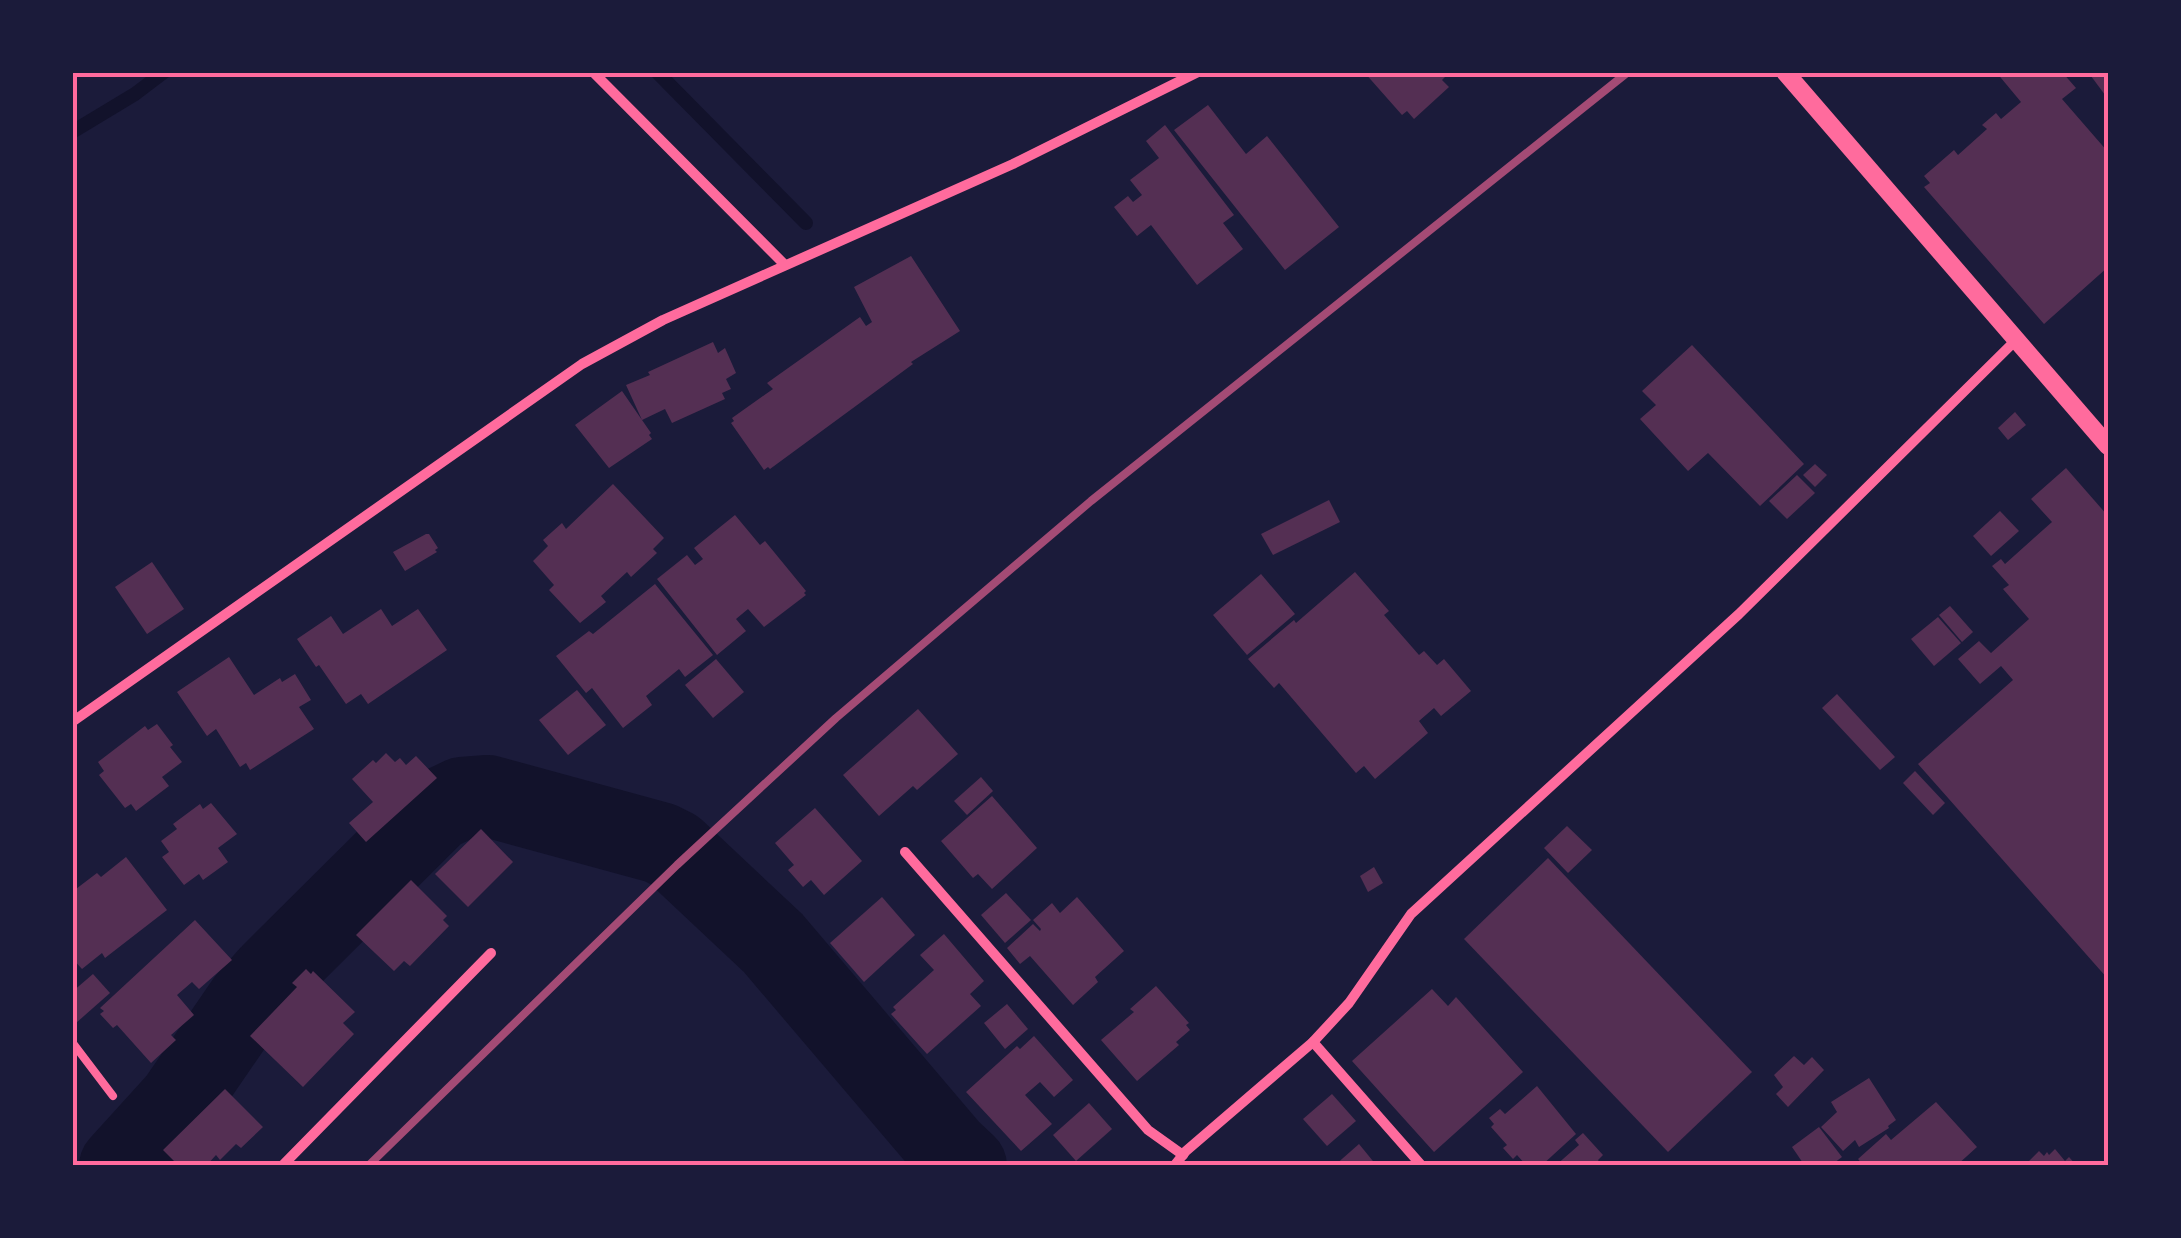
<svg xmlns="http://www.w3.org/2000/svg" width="2181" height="1238" font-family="Ubuntu,sans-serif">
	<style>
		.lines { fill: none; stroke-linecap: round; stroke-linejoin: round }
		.stream { stroke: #12122b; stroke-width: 14 }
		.river { stroke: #12122b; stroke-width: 82 }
		.building { fill: #542f53 }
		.service { stroke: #ff6b9d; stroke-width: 8 }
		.minor { stroke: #ff6b9d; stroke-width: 10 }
		.tertiary { stroke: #ff6b9d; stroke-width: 18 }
		.rail { stroke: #a44b75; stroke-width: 8 }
		.neatline { fill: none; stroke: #ff6b9d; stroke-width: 4 }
	</style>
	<rect width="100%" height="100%" fill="#1b1b3a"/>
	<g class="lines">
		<g class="stream">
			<path d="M657,72L806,223"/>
			<path d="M72,132L135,94L164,72"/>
		</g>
		<path class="river" d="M120,1166L179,1101L247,1002L271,975L437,810L462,798L488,796L660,843L674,850L773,943L950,1151L966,1166"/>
	</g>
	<g class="building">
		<path d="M1364,72H1450L1442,80L1449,87L1414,119L1407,111L1402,115Z"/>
		<path d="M1996,72H2062L2076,88L2062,99L2108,152V267L2044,324L1924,187L1930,183L1924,176L1954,150L1958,155L1987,129L1982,125L1996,113L2001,119L2021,102Z"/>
		<path d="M2088,72H2108V99Z"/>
		<path d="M1208,105L1246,154L1267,136L1339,227L1285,270L1174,130Z"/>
		<path d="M1165,125L1234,215L1223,223L1243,249L1197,285L1151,225L1137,236L1114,207L1128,196L1133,202L1142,195L1130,180L1159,158L1146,141Z"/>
		<path d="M911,256L960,331L911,362L913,364L770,469L768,467L764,470L731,423L734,421L732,418L773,389L767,383L860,317L866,326L872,322L854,287Z"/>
		<path d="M713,342L718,353L725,348L736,373L726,379L731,389L722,393L725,399L672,423L665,409L642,420L651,433L649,435L652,439L609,468L575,425L622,391L642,420L626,385L650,375L648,372Z"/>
		<path d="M1692,345L1804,464L1760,506L1708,453L1688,471L1640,419L1656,405L1642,391Z"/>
		<path d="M2015,412L2026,425L2008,440L1998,428Z"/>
		<path d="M1815,464L1827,475L1815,487L1803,475Z"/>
		<path d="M2066,468L2108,516V979L1918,764L2013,680L2001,666L1980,684L1958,659L1979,641L1991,653L2029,619L2003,589L2009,585L1992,566L2001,559L2005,564L2052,522L2031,499Z"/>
		<path d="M1797,475L1815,493L1787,519L1769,501Z"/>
		<path d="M613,484L664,538L653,549L657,553L631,577L627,572L601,596L606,602L580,623L549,590L554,585L533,561L548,546L543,540L562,523L566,529Z"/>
		<path d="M1329,500L1340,522L1273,555L1261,534Z"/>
		<path d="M2000,511L2019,531L1991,556L1973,536Z"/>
		<path d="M735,515L760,545L765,541L806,591L804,593L806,595L764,627L748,609L736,619L746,631L717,655L657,579L687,555L695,565L703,559L694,548Z"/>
		<path d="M426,534H429L438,548L435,550L437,552L405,571L393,552Z"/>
		<path d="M152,562L184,609L147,634L115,587Z"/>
		<path d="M1355,572L1389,611L1384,615L1419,655L1424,651L1437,665L1444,659L1471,691L1441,716L1434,708L1419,721L1428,733L1375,779L1364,766L1356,773L1279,683L1274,688L1248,659L1294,620L1296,623Z"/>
		<path d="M1261,574L1295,614L1247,655L1213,615Z"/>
		<path d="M655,584L713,655L685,677L679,669L646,696L652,705L623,728L592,688L586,693L556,656L589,631L593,634Z"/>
		<path d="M1950,606L1973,632L1962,642L1939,615Z"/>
		<path d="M381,609L392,626L418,609L447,650L368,704L361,694L346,704L319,665L316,667L297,639L331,616L343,634Z"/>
		<path d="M1938,617L1961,643L1934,666L1911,639Z"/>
		<path d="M229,657L254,695L280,678L282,682L295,674L311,700L299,707L314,729L250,770L246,763L240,767L216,729L207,736L177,692Z"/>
		<path d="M716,659L744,692L713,718L685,685Z"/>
		<path d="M577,690L606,725L568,755L539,720Z"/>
		<path d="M1837,694L1895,757L1880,770L1822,708Z"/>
		<path d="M918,709L958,754L917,790L913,786L879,816L843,775Z"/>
		<path d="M157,724L173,745L170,747L182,762L162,777L169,786L136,811L131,804L125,808L99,775L104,771L98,762L145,726L148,730Z"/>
		<path d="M386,753L395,762L400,758L406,765L416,756L437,778L366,842L349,823L373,802L352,779L373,760L376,763Z"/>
		<path d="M1915,771L1945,803L1933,815L1903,783Z"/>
		<path d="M981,777L993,791L967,815L954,801Z"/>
		<path d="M992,796L1037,848L992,889L978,874L973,878L941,841Z"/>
		<path d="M211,803L237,834L218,848L228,862L203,880L199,874L184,885L162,857L169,852L161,841L177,829L173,824L200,804L203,809Z"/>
		<path d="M815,808L862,861L824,895L811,880L803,887L788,870L794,865L775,843Z"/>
		<path d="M1567,826L1592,850L1568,873L1544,848Z"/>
		<path d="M481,829L513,862L468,907L435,874Z"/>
		<path d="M126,857L167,910L105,958L102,953L82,969L72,958V892L97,873L101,877Z"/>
		<path d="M1548,858L1752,1072L1668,1152L1464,939Z"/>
		<path d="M1374,867L1383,883L1368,892L1360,876Z"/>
		<path d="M411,880L447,916L443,920L449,926L410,966L404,961L394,971L356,935Z"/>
		<path d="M1006,893L1031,920L1005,943L981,915Z"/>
		<path d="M882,897L915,935L864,982L830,943Z"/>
		<path d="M1077,897L1124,951L1095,977L1098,982L1073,1005L1030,956L1020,964L1007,948L1033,924L1040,931L1041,929L1033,920L1052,903L1060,913Z"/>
		<path d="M195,920L232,960L199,989L192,982L177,995L194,1015L171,1035L176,1040L151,1063L117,1025L113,1028L100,1014L104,1011L100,1008Z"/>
		<path d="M944,934L984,981L970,994L981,1006L927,1054L891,1014L896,1010L893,1007L934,970L920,955Z"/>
		<path d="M306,969L311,974L313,971L355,1012L343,1023L354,1034L303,1087L250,1036L297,987L292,983Z"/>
		<path d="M93,974L110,993L76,1023L72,1020V992Z"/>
		<path d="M1156,986L1189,1023L1186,1025L1190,1030L1176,1042L1179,1045L1137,1081L1101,1040L1134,1012L1130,1009Z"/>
		<path d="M1432,989L1448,1006L1456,997L1523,1072L1434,1152L1352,1061Z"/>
		<path d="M1007,1004L1028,1029L1005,1049L984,1023Z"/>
		<path d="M1034,1036L1073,1080L1054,1097L1040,1082L1025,1095L1052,1124L1021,1151L966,1092L1017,1046L1020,1049Z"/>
		<path d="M1794,1056L1804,1065L1812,1057L1824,1070L1788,1107L1776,1094L1783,1087L1774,1075Z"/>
		<path d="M1869,1078L1896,1120L1888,1126L1889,1128L1859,1147L1855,1140L1843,1151L1821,1127L1837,1112L1831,1102Z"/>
		<path d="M1537,1086L1576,1134L1541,1166H1527L1517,1155L1513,1159L1503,1148L1507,1145L1491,1127L1494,1124L1489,1118L1500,1109L1505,1114Z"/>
		<path d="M225,1089L263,1127L241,1148L236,1144L220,1160L216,1155L206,1166H179L163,1150Z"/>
		<path d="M1332,1094L1356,1121L1327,1146L1303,1119Z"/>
		<path d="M1936,1102L1977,1147L1956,1166H1864L1858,1159L1886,1134L1891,1140Z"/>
		<path d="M1089,1103L1112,1129L1076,1161L1053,1135Z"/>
		<path d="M1819,1127L1842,1157L1830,1166H1805L1792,1147Z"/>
		<path d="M1583,1133L1603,1155L1598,1160L1602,1166H1555L1579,1145L1575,1140Z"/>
		<path d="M1359,1144L1377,1166H1334Z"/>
		<path d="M2055,1149L2065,1161L2069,1157L2077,1166H2024L2039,1151L2044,1156L2047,1152L2049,1155Z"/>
	</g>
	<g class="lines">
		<path class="service" d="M72,1042L113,1096"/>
		<g class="minor">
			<path d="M593,72L785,265"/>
			<path d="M72,722L582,364L663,320L1013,164L1198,72"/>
			<path d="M905,852L1148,1130L1183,1155"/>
			<path d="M1313,1042L1422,1166"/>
			<path d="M282,1166L491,953"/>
			<path d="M1174,1166L1186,1151L1313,1042L1349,1003L1411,914L1739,614L2016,340"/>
		</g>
		<path class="tertiary" d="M1785,72L2108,446"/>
		<path class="rail" d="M368,1166L677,865L836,718L1091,501L1628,72"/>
	</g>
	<rect width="2181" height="1238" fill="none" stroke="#1b1b3a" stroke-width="150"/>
	<rect x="75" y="75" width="2031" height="1088" class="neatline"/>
</svg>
